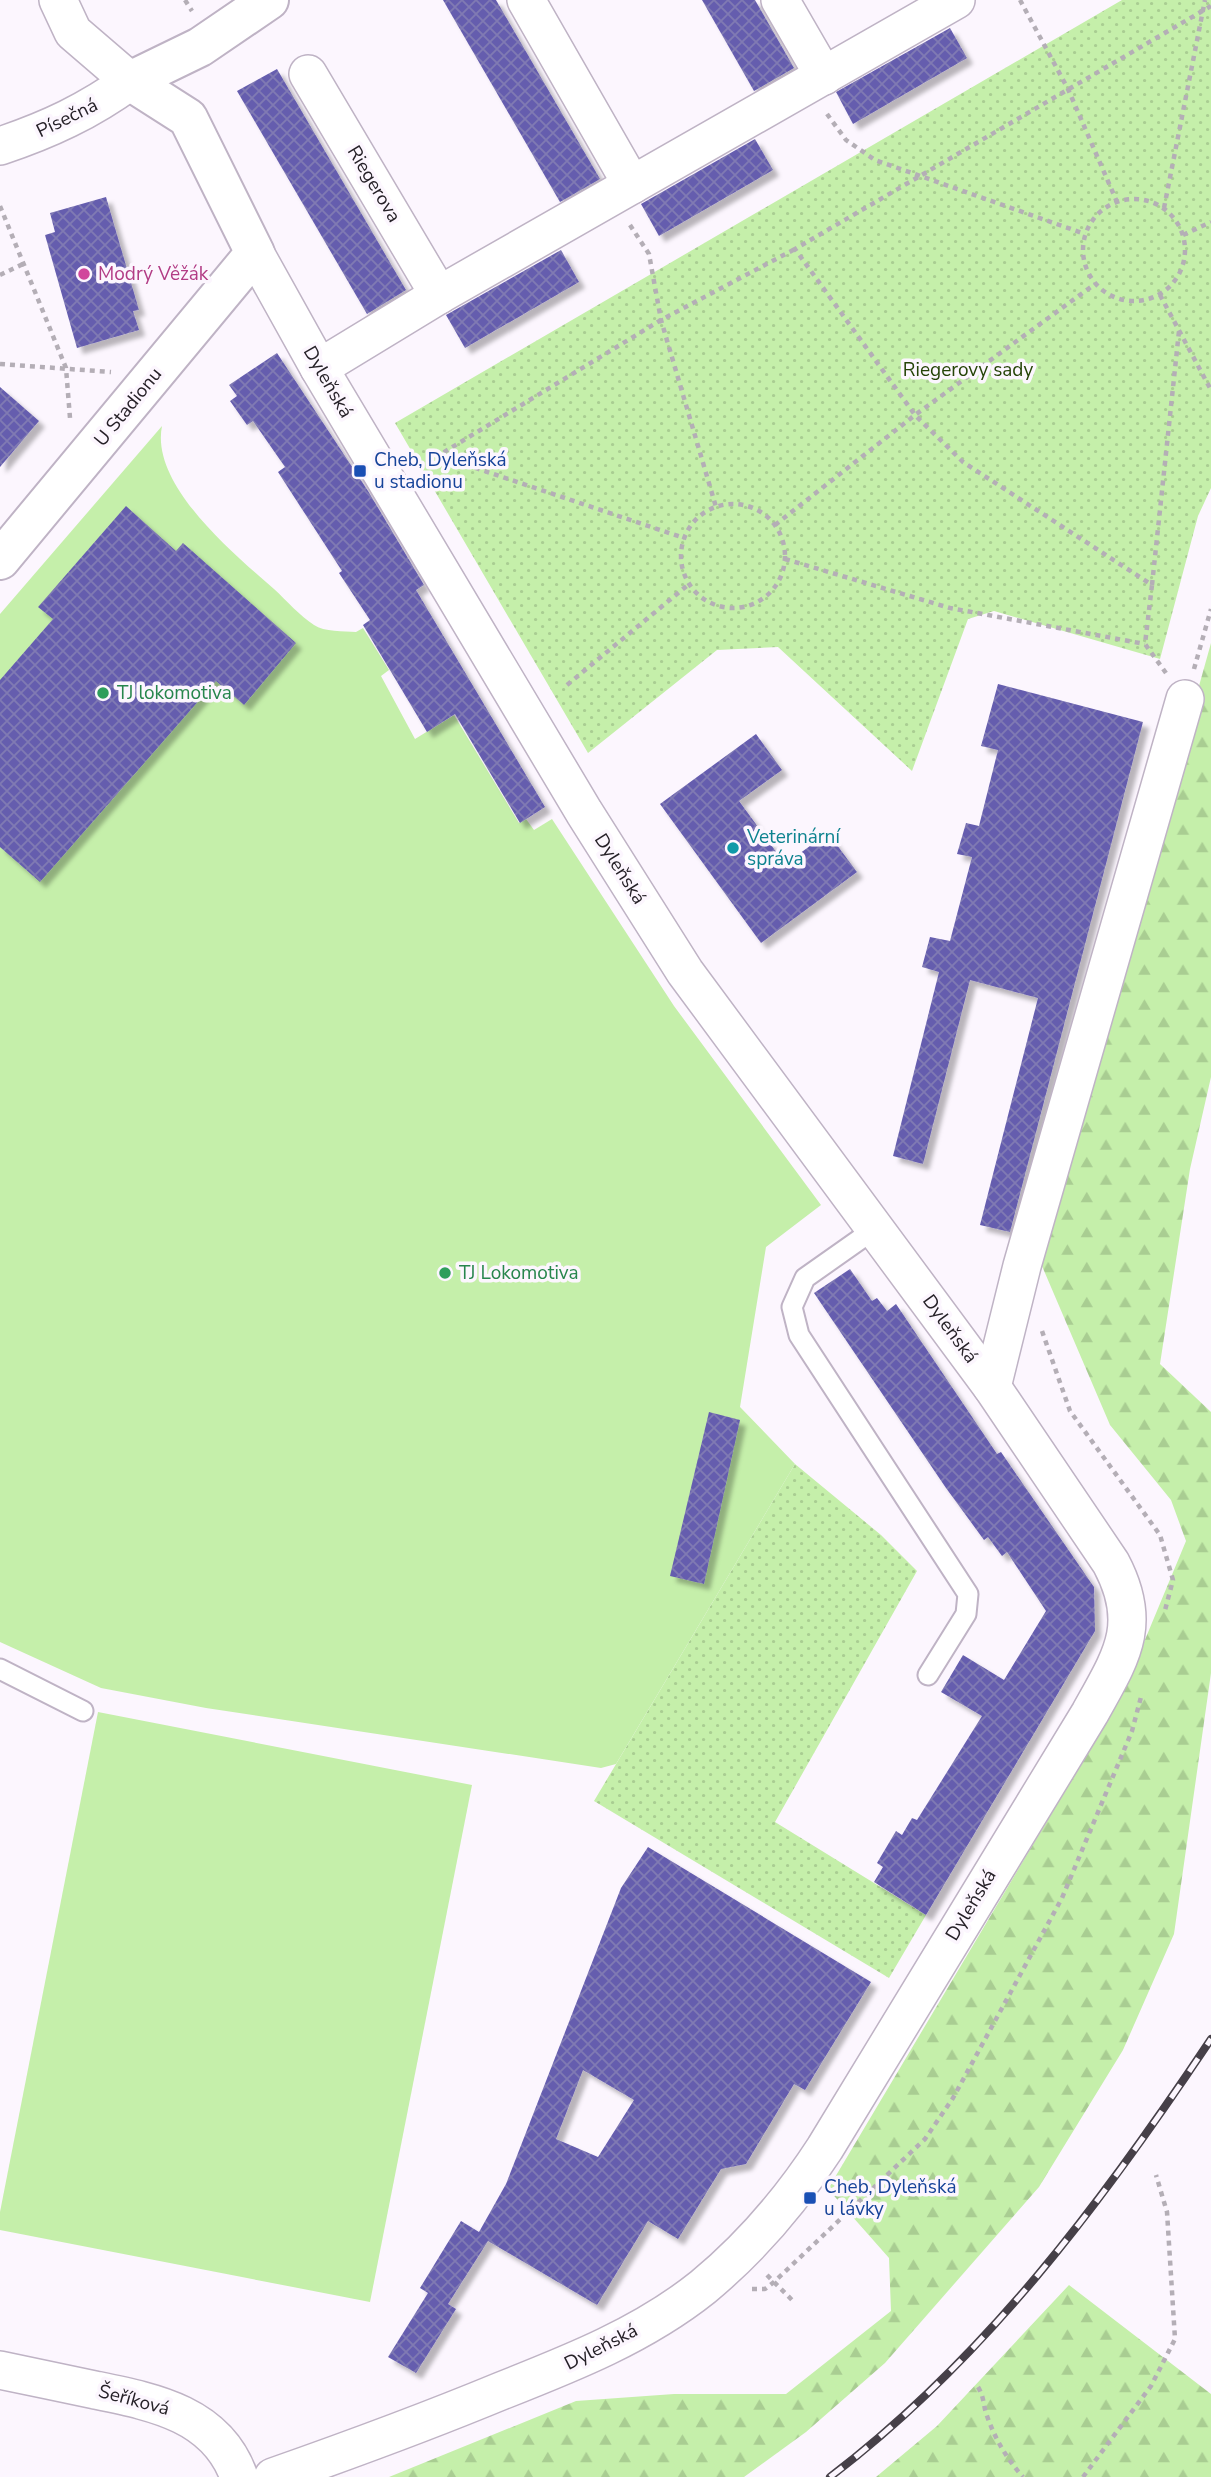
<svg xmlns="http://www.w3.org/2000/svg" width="1211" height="2477" font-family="'Nunito Sans',sans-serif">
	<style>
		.forest { fill: url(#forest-firs) }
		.park { fill: url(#park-dots) }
		.pitch { fill: #c5efaa }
		.building { fill: url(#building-cross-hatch); fill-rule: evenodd; filter: url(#shadow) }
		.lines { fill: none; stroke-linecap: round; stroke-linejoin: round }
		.lane-casing { stroke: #bfb3c5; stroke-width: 23 }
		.street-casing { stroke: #bfb3c5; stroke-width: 40 }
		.secondary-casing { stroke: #bfb3c5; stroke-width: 42 }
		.path { stroke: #b4aeb6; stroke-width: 4.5; stroke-dasharray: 5 5; stroke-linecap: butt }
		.lane { stroke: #fff; stroke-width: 19 }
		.street { stroke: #fff; stroke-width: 37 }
		.secondary { stroke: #fff; stroke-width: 38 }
		.rail-casing { stroke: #464048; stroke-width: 8 }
		.rail { stroke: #fcf6fe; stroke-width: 5; stroke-dasharray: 16; stroke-linecap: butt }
		.hotel-dot { fill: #d1479c; stroke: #fcf6fe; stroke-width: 2.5 }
		.transit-dot { fill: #1a4fb4; stroke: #fcf6fe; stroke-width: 2.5 }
		.leisure-dot { fill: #2e9e5b; stroke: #fcf6fe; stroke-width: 2.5 }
		.culture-dot { fill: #0f9aa8; stroke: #fcf6fe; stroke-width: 2.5 }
		.labels { text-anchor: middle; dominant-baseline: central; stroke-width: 7; stroke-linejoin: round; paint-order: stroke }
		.street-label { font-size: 19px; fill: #262128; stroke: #fcf6fe }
		.hotel-label { font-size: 19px; fill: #b23c85; stroke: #fcf6fe; text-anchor: start }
		.park-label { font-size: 19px; fill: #254407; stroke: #fcf6fe }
		.transit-label { font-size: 19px; fill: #164399; stroke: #fcf6fe; text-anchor: start }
		.leisure-label { font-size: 19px; fill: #27864d; stroke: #fcf6fe; text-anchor: start }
		.culture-label { font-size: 19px; fill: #0d838f; stroke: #fcf6fe; text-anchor: start }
	</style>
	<defs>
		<pattern id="forest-firs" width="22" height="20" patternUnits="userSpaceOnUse" patternTransform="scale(1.75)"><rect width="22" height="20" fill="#c5efaa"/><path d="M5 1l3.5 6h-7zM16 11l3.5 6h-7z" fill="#a9cd92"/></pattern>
		<pattern id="park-dots" width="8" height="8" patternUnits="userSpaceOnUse" patternTransform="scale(1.75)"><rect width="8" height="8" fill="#c5efaa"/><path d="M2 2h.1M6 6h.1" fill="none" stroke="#a9cd92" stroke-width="1.8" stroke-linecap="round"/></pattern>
		<pattern id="building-cross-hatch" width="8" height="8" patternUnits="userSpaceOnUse" patternTransform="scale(1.75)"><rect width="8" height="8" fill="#655dae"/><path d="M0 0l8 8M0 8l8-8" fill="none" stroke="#807ab3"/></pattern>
		<filter id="shadow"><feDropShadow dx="6" dy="6" stdDeviation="2" flood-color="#0004"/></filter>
	</defs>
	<rect width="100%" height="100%" fill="#fcf6fe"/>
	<g class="forest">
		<path d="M1211,643V1077L1190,1169L1160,1364L1211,1412V1673L1174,1934L1123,2050L1039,2187L885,2363L806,2432L744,2477H389L576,2401L674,2394H786L891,2311L889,2258L828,2189L1122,1695L1186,1541L1171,1500L1110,1425L1039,1259Z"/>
		<path d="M1069,2285L1211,2394V2477H876L937,2426Z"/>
	</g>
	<g class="park">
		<path d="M1122,0H1211V488L1198,516L1160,659L994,611L968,619L912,771L778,647L717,650L588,753L395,423Z"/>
		<path d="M795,1464L881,1535L917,1571L775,1822L926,1915L889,1978L594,1801Z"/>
	</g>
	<g class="pitch">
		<path d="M162,426C150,485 235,555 274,589C287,601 300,616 314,625C324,632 344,631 356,632L363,628L389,670L381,676L415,739L454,715L519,823L526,819L534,830L552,819L674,1006L821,1205L766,1247L740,1407L795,1464L616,1764L601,1768L206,1708L101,1688L0,1642V614Z"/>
		<path d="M98,1712L472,1785L370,2302L0,2230V2212Z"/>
	</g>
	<g class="building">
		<path d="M443,0H496L600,179L560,202Z"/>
		<path d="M702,0H755L794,68L754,91Z"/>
		<path d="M950,28L967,58L853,124L836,92Z"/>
		<path d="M277,69L406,290L367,314L237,91Z"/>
		<path d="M755,139L773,170L659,236L641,204Z"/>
		<path d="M106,197L139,310L133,311L139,330L77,348L45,235L55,232L50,213Z"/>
		<path d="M561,250L579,282L465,348L446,315Z"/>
		<path d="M277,353L368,491L424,585L416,590L545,807L520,823L455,714L427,732L363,625L370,620L339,573L342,571L278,472L285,467L253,421L247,425L230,401L237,396L229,385Z"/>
		<path d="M0,387L39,421L0,467Z"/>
		<path d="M126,506L176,551L183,543L296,643L244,705L216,681L40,882L0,847V680L53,619L38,607Z"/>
		<path d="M998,684L1143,722L1010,1232L980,1225L1038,998L970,980L923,1164L893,1156L939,972L922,967L930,937L950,941L972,857L957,854L966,823L979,826L998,750L981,746Z"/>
		<path d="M756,734L782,770L739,801L785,864L828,833L857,872L761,943L660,804Z"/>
		<path d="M850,1269L872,1301L877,1298L887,1311L896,1304L997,1454L1001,1452L1094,1587L1095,1631L926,1915L874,1882L883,1867L877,1863L896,1831L902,1835L912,1818L917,1820L982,1716L941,1692L963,1655L1004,1680L1046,1611L1007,1552L1002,1556L988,1537L984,1540L946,1488L814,1293Z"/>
		<path d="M709,1412L740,1420L704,1584L670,1576Z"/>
		<path d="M648,1847L871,1982L805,2090L794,2084L746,2164L721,2169L678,2239L648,2221L597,2305L488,2241L448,2304L456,2309L416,2373L388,2357L428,2293L420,2288L461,2221L479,2232L506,2184L621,1888ZM583,2070L634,2100L598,2157L556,2139Z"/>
	</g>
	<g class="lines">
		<defs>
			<g id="lane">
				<path d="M876,1228L805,1278L792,1307L799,1335L968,1594L966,1614L928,1675"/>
				<path d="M0,1669L83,1711"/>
			</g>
			<g id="street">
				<path d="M526,0L632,185"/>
				<path d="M780,0L824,76"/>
				<path d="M308,74L439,295"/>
				<path d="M0,146C48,130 89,111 130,81L73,32L58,0"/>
				<path d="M255,253L319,368L584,812L685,972L992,1387L1111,1563C1144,1625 1121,1657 1090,1713L825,2148C792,2199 750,2248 703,2287C643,2335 572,2363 501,2391C426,2422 350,2450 273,2477"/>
				<path d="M319,368L439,295L956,0"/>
				<path d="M992,1387L1022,1266L1185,699"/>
				<path d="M0,2370C32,2377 63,2383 95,2390C154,2402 217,2414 239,2477"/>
			</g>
			<g id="secondary">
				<path d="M130,81L200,47L269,0"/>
				<path d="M0,560L255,253L188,118L130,81"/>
			</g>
		</defs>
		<use href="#lane" class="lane-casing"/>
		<use href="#street" class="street-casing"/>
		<use href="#secondary" class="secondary-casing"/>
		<g class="path">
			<path d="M185,0L192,11"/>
			<path d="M1020,0L1068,89L1117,202"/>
			<path d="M827,114L846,140L875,160L1085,234"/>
			<circle cx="1134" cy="250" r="51"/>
			<path d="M0,206L66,368L70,418"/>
			<path d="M1164,208L1205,0"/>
			<path d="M630,225L649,254L661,320L716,507"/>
			<path d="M1183,235L1211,222"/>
			<path d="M0,275L23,264"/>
			<path d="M1160,295L1211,390"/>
			<path d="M0,364L111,372"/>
			<path d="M437,455L684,538"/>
			<path d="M418,468L661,320L795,249"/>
			<circle cx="733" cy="556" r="52"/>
			<path d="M775,525L915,415L1095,284"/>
			<path d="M785,559L950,608L1145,644"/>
			<path d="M1152,585L1179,331"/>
			<path d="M1194,669L1211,609"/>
			<path d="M1166,673L1145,644L1152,585L963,462L915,415L795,249L1211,6"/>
			<path d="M567,685L689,584"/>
			<path d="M1042,1331L1070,1411L1160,1535L1173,1580L1164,1614"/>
			<path d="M767,2275L794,2302"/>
			<path d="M752,2289H765L774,2282L925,2139L953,2098L1062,1898L1132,1731L1141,1697"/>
			<path d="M978,2387C984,2397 983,2403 986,2413C994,2437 1006,2458 1023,2477"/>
			<path d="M1083,2477L1151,2386L1175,2339L1167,2212L1156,2175"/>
		</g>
		<use href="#lane" class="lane"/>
		<use href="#street" class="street"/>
		<use href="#secondary" class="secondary"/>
		<defs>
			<path id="rail" d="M830,2477C986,2358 1103,2201 1211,2039"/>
		</defs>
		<use href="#rail" class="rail-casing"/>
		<use href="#rail" class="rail"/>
	</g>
	<circle class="hotel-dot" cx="84" cy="274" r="7"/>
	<g class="transit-dot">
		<rect x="353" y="464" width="14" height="14" rx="3.5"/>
		<rect x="803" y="2191" width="14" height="14" rx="3.5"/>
	</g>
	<g class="leisure-dot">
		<circle cx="103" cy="693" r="7"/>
		<circle cx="445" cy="1273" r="7"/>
	</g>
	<circle class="culture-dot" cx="733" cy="848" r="7"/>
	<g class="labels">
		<g class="street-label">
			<text transform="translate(67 118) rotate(-26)">Písečná</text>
			<text transform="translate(374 184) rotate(59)">Riegerova</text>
			<text transform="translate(328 382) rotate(60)">Dyleňská</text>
			<text transform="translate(128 407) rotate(-51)">U Stadionu</text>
			<text transform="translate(620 869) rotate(58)">Dyleňská</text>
			<text transform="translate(950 1329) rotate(54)">Dyleňská</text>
			<text transform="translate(971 1905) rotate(-59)">Dyleňská</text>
			<text transform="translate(601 2347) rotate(-27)">Dyleňská</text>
			<text transform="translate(134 2400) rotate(15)">Šeříková</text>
		</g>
		<g class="hotel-label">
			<text x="98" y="274">Modrý Věžák</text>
		</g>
		<g class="park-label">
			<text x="968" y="370">Riegerovy sady</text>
		</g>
		<g class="transit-label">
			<text x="374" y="460">Cheb, Dyleňská<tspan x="374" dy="22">u stadionu</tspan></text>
			<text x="824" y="2187">Cheb, Dyleňská<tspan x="824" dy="22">u lávky</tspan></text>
		</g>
		<g class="leisure-label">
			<text x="117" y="693">TJ lokomotiva</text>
			<text x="459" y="1273">TJ Lokomotiva</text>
		</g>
		<g class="culture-label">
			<text x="747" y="837">Veterinární<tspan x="747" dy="22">správa</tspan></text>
		</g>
	</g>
</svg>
